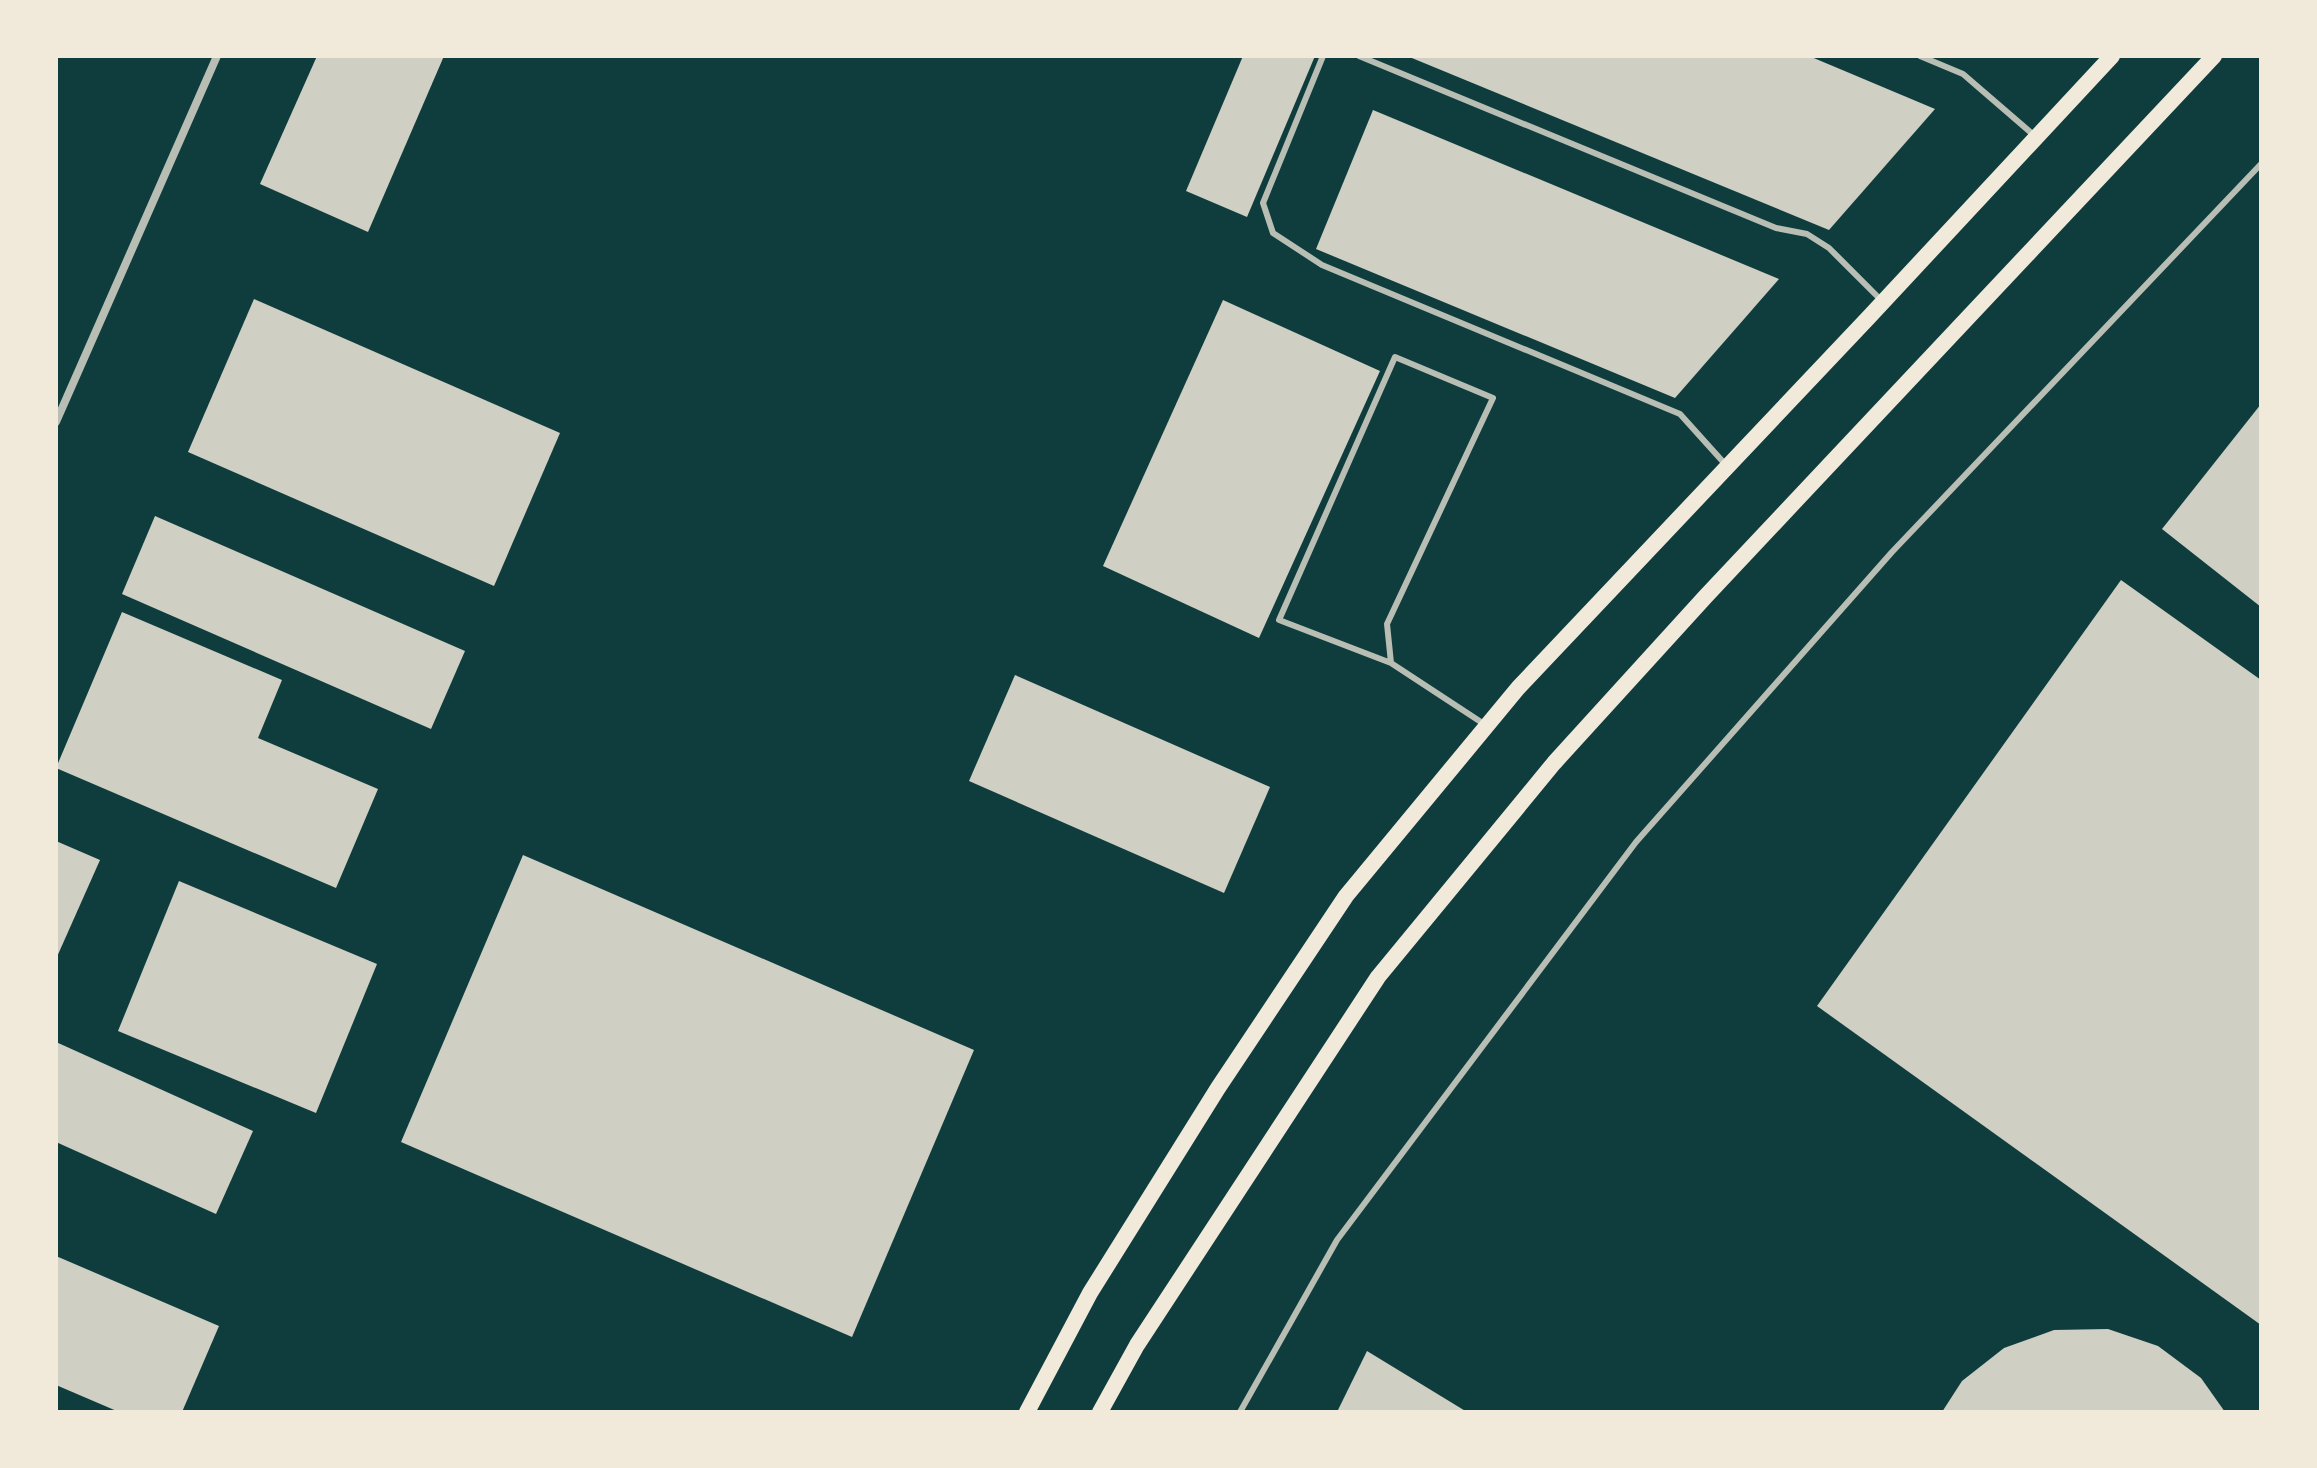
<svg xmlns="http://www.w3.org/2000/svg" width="2317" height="1468" font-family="'Fira Sans Condensed',sans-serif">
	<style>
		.building { fill: #cfcfc3 }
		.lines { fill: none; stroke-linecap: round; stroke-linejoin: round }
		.service { stroke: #b8beb3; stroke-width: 6 }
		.minor { stroke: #b8beb3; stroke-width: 8 }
		.secondary { stroke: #f1e9da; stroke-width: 16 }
	</style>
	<rect width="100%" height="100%" fill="#0f3d3e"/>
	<g class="building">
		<path d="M317,56H444L368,232L260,184Z"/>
		<path d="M1243,56H1315L1247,217L1186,191Z"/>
		<path d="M1407,56H1809L1935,109L1829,230Z"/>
		<path d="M1373,110L1779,279L1675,398L1316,249Z"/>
		<path d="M254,299L560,433L494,586L188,452Z"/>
		<path d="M1223,300L1380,371L1259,638L1103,566Z"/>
		<path d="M2261,404V607L2162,529Z"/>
		<path d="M155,516L465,651L431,729L122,594Z"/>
		<path d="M2121,580L2261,680V1325L1817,1006Z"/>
		<path d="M122,612L282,680L258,738L378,789L336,888L56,768Z"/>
		<path d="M1015,675L1270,787L1224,893L969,781Z"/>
		<path d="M56,841L100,860L56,959Z"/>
		<path d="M523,855L974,1050L852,1337L401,1142Z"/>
		<path d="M179,881L377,964L316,1113L118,1031Z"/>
		<path d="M56,1042L253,1131L216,1214L56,1142Z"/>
		<path d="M56,1256L219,1326L182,1412H119L56,1385Z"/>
		<path d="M2108,1329L2158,1346L2201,1378L2225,1412H1942L1962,1381L2004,1348L2054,1330Z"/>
		<path d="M1367,1351L1467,1412H1337Z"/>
	</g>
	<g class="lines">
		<g class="service">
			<path d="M1323,56L1263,203L1273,233L1322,265L1680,414L1725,464"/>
			<path d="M1359,56L1776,228L1807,234L1829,248L1883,302"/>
			<path d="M1920,56L1963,74L2036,137"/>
			<path d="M1391,663L1279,620L1395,357L1493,398L1387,624L1391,663L1484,724"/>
			<path d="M1240,1412L1337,1240L1636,842L1892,552L2261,164"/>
		</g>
		<path class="minor" d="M56,422L217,56"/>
		<g class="secondary">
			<path d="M1027,1412L1090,1293L1218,1088L1346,896L1518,688L1869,317L2112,56"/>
			<path d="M1100,1412L1137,1345L1378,977L1554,763L1706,596L2214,56"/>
		</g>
	</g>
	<rect width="2317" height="1468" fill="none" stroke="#f1e9da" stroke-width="116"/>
</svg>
